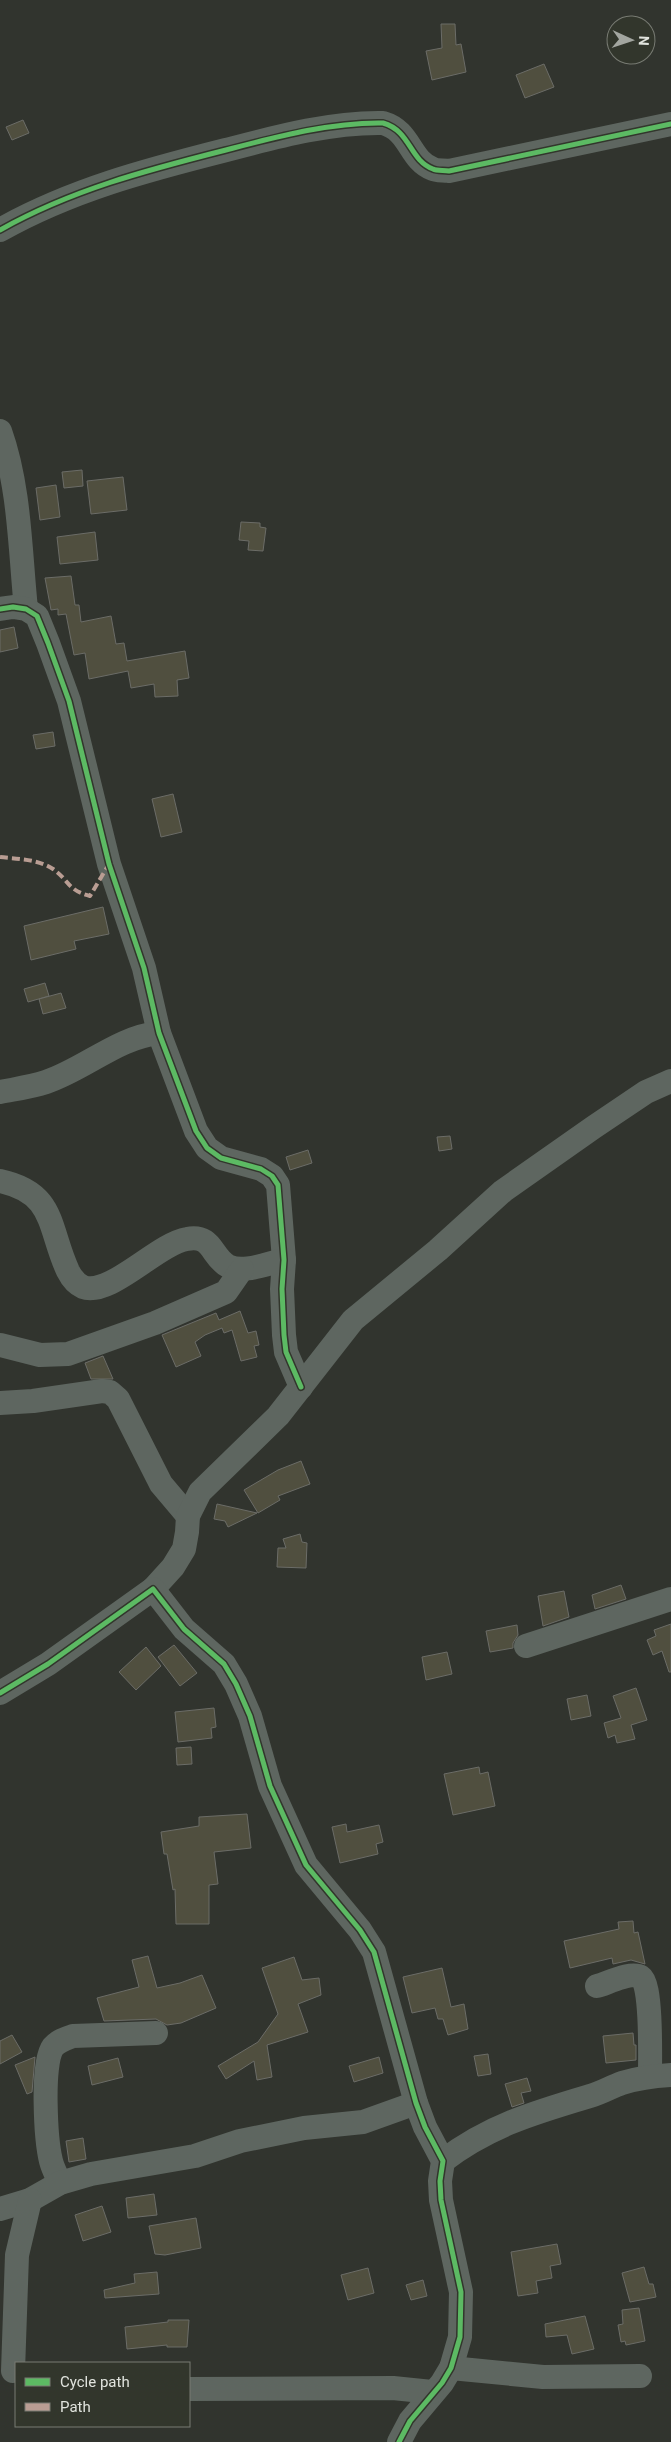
<svg xmlns="http://www.w3.org/2000/svg" width="671" height="2442" font-family="Roboto,sans-serif">
	<style>
		.building { fill: #504f3f; stroke: #6b6c67 }
		.lines { fill: none; stroke-linecap: round; stroke-linejoin: round }
		.minor { stroke: #5e6660; stroke-width: 24 }
		.quiet { stroke: #b99d93; stroke-width: 4; stroke-dasharray: 8 4; stroke-linecap: butt }
		.cycleway-casing { stroke: #32362c; stroke-width: 8 }
		.cycleway { stroke: #5cba63; stroke-width: 5 }
	</style>
	<rect width="100%" height="100%" fill="#31342e"/>
	<g class="building">
		<path d="M441,24H455L456,45L461,44L466,72L432,80L426,51L442,48Z"/>
		<path d="M544,64L554,87L525,98L516,75Z"/>
		<path d="M23,120L29,133L12,140L6,127Z"/>
		<path d="M82,470L83,486L64,488L62,472Z"/>
		<path d="M123,477L127,510L91,514L87,481Z"/>
		<path d="M56,485L60,517L40,520L36,488Z"/>
		<path d="M241,522L260,523V527L266,528L263,551L248,550L249,541L239,540Z"/>
		<path d="M95,532L98,560L60,564L57,537Z"/>
		<path d="M71,576L75,605H79L81,622L111,616L116,644L124,643L127,661L185,651L189,678L177,680L178,696L155,697L154,684L131,688L128,671L89,679L85,653L74,655L66,614L58,615V609L51,610L45,578Z"/>
		<path d="M14,627L18,648L0,652V630Z"/>
		<path d="M53,732L55,746L36,749L33,735Z"/>
		<path d="M173,794L182,832L161,837L152,799Z"/>
		<path d="M103,907L109,934L74,941L76,949L31,960L24,926Z"/>
		<path d="M45,983L49,996L28,1002L24,989Z"/>
		<path d="M61,993L66,1008L43,1014L39,999Z"/>
		<path d="M450,1136L452,1149L439,1151L437,1137Z"/>
		<path d="M308,1150L312,1163L290,1170L286,1157Z"/>
		<path d="M240,1311L248,1333L256,1331L259,1345L254,1346L257,1357L241,1361L232,1330L224,1333L222,1328L205,1335L195,1342L201,1356L176,1367L162,1335L216,1313L219,1320Z"/>
		<path d="M103,1356L113,1379H91L85,1363Z"/>
		<path d="M301,1461L310,1484L278,1496L280,1500L258,1513L244,1490L278,1470Z"/>
		<path d="M217,1504L257,1513L228,1527L225,1521L214,1519Z"/>
		<path d="M300,1534L302,1542L307,1543L306,1568L277,1567L278,1548H286L283,1539Z"/>
		<path d="M621,1585L626,1599L595,1609L592,1595Z"/>
		<path d="M564,1591L569,1617L543,1626L538,1596Z"/>
		<path d="M671,1624V1672H669L662,1651L653,1655L647,1640L656,1636L654,1630Z"/>
		<path d="M517,1625L518,1635L513,1643V1648L490,1652L486,1631Z"/>
		<path d="M174,1645L197,1673L180,1686L158,1657Z"/>
		<path d="M146,1647L161,1666L136,1690L119,1672Z"/>
		<path d="M447,1652L452,1674L426,1680L422,1657Z"/>
		<path d="M636,1688L647,1720L631,1725L635,1739L617,1743L615,1735L608,1738L604,1723L621,1718L613,1696Z"/>
		<path d="M587,1695L591,1716L571,1720L567,1699Z"/>
		<path d="M214,1708L216,1727L211,1728L212,1738L178,1742L175,1712Z"/>
		<path d="M191,1747L192,1764L177,1765L176,1748Z"/>
		<path d="M479,1767L480,1774L488,1772L495,1806L453,1815L444,1774Z"/>
		<path d="M247,1814L251,1848L214,1852L218,1884L209,1885V1924H176L175,1889L173,1890L167,1854H164L161,1832L199,1826V1817Z"/>
		<path d="M346,1824L347,1832L379,1825L383,1842L376,1844L378,1854L340,1863L332,1827Z"/>
		<path d="M633,1921L634,1933L638,1932L645,1964L631,1960L613,1964L612,1958L570,1968L564,1941L619,1929L618,1922Z"/>
		<path d="M148,1956L157,1988L180,1983L202,1975L216,2008L181,2023L167,2025L156,2019L104,2021L97,1998L139,1987L132,1960Z"/>
		<path d="M294,1957L302,1980L319,1978L321,1995L298,2004L308,2032L267,2045L272,2077L257,2080L254,2061L226,2079L218,2066L258,2042L278,2014L262,1968Z"/>
		<path d="M442,1968L451,2007L464,2004L468,2029L448,2035L443,2019H438L435,2008L412,2013L403,1977Z"/>
		<path d="M633,2033L634,2045H636V2060L606,2063L603,2036Z"/>
		<path d="M12,2035L22,2052L0,2064V2041Z"/>
		<path d="M488,2054L491,2074L478,2076L474,2056Z"/>
		<path d="M35,2057L32,2092L27,2094L15,2065Z"/>
		<path d="M379,2057L383,2073L354,2082L349,2066Z"/>
		<path d="M118,2058L123,2077L92,2085L88,2066Z"/>
		<path d="M527,2078L531,2091L521,2093L524,2103L512,2107L505,2084Z"/>
		<path d="M83,2138L86,2159L69,2162L66,2141Z"/>
		<path d="M154,2194L157,2215L128,2218L126,2198Z"/>
		<path d="M102,2206L111,2232L83,2241L75,2215Z"/>
		<path d="M196,2218L201,2248L165,2255L155,2254L149,2226Z"/>
		<path d="M557,2244L561,2264L550,2266L552,2278L536,2281L538,2293L518,2296L511,2252Z"/>
		<path d="M644,2267L649,2284H653L656,2297L630,2302L622,2273Z"/>
		<path d="M368,2268L374,2293L348,2300L341,2275Z"/>
		<path d="M157,2272L159,2294L105,2298L104,2290L135,2283L134,2274Z"/>
		<path d="M423,2280L427,2296L411,2300L406,2285Z"/>
		<path d="M639,2308L645,2341L626,2345L625,2341L621,2342L618,2325L623,2324L622,2310Z"/>
		<path d="M585,2316L594,2349L572,2354L567,2335L546,2337L545,2324Z"/>
		<path d="M168,2320H189L187,2347H167V2345L127,2349L125,2327L168,2322Z"/>
	</g>
	<g class="lines">
		<g class="minor">
			<path d="M0,230C71,190 147,170 226,150C276,137 331,122 383,123C411,131 409,160 433,169C437,171 444,170 449,171L671,124"/>
			<path d="M0,431C20,487 20,551 26,609"/>
			<path d="M0,609L13,607L26,609L37,616L48,643L69,701L109,864L144,968L159,1033L196,1131L207,1148L221,1158L261,1169L272,1176L278,1185L284,1260L282,1289L284,1335L286,1352L301,1387"/>
			<path d="M0,1092C15,1089 31,1087 46,1082C85,1069 118,1037 159,1033"/>
			<path d="M0,1181C56,1193 48,1228 68,1271C71,1277 76,1284 83,1287C110,1297 157,1244 187,1239C213,1234 211,1257 228,1266C243,1274 268,1263 284,1260"/>
			<path d="M0,1345L40,1355L68,1354L155,1323L226,1292L242,1269"/>
			<path d="M0,1403L33,1401L102,1391L110,1392L118,1399L161,1484L188,1516"/>
			<path d="M153,1589L173,1567L184,1549L187,1532L188,1516L200,1492L278,1416L353,1320L438,1250L503,1191L594,1127L646,1092L671,1081"/>
			<path d="M526,1646L671,1599"/>
			<path d="M0,1693L48,1664L153,1589L184,1629L224,1664L236,1684L250,1716L270,1786L306,1865L360,1930L374,1952L416,2103L425,2127L443,2161L440,2181L441,2200L461,2292L460,2337L451,2368L442,2383L410,2421L399,2442"/>
			<path d="M597,1986C608,1983 631,1971 641,1977C652,1984 650,2061 650,2076"/>
			<path d="M443,2161C488,2126 536,2112 590,2096C601,2093 611,2087 622,2083C638,2078 654,2076 671,2075"/>
			<path d="M60,2183C57,2176 53,2169 51,2161C46,2141 41,2063 53,2047C58,2041 65,2039 73,2036L156,2033"/>
			<path d="M0,2209L30,2200L60,2183L91,2174L195,2156L240,2141L304,2128L363,2122L416,2103"/>
			<path d="M451,2368L543,2377L640,2376"/>
			<path d="M13,2371L17,2255L30,2200"/>
			<path d="M189,2389L393,2388L432,2392"/>
		</g>
		<path class="quiet" d="M0,857C17,859 38,859 53,869C70,881 67,890 90,896L109,864"/>
		<defs>
			<g id="cycleway">
				<path d="M0,230C71,190 147,170 226,150C276,137 331,122 383,123C411,131 409,160 433,169C437,171 444,170 449,171L671,124"/>
				<path d="M0,609L13,607L26,609L37,616L48,643L69,701L109,864L144,968L159,1033L196,1131L207,1148L221,1158L261,1169L272,1176L278,1185L284,1260L282,1289L284,1335L286,1352L301,1387"/>
				<path d="M0,1693L48,1664L153,1589L184,1629L224,1664L236,1684L250,1716L270,1786L306,1865L360,1930L374,1952L416,2103L425,2127L443,2161L440,2181L441,2200L461,2292L460,2337L451,2368L442,2383L410,2421L399,2442"/>
			</g>
		</defs>
		<use href="#cycleway" class="cycleway-casing"/>
		<use href="#cycleway" class="cycleway"/>
	</g>
	<rect x="15" y="2362" width="175" height="65" fill="#32362c" stroke="#787b73"/>
	<rect x="25" y="2378" width="25" height="8" fill="#5cba63" stroke="#787b73"/>
	<text x="60" y="2387" font-size="15" fill="#e0e3dd">Cycle path</text>
	<rect x="25" y="2403" width="25" height="8" fill="#b99d93" stroke="#787b73"/>
	<text x="60" y="2412" font-size="15" fill="#e0e3dd">Path</text>
	<g transform="translate(631 40) rotate(93)"><circle r="24" fill="#32362c" stroke="#787b73"/>
	<path d="M0-4L9 19L0 12L-9 19Z" fill="#a3a6a0"/>
	<text y="-8" font-size="14" font-weight="bold" text-anchor="middle" fill="#e0e3dd">N</text>
	</g>
</svg>
